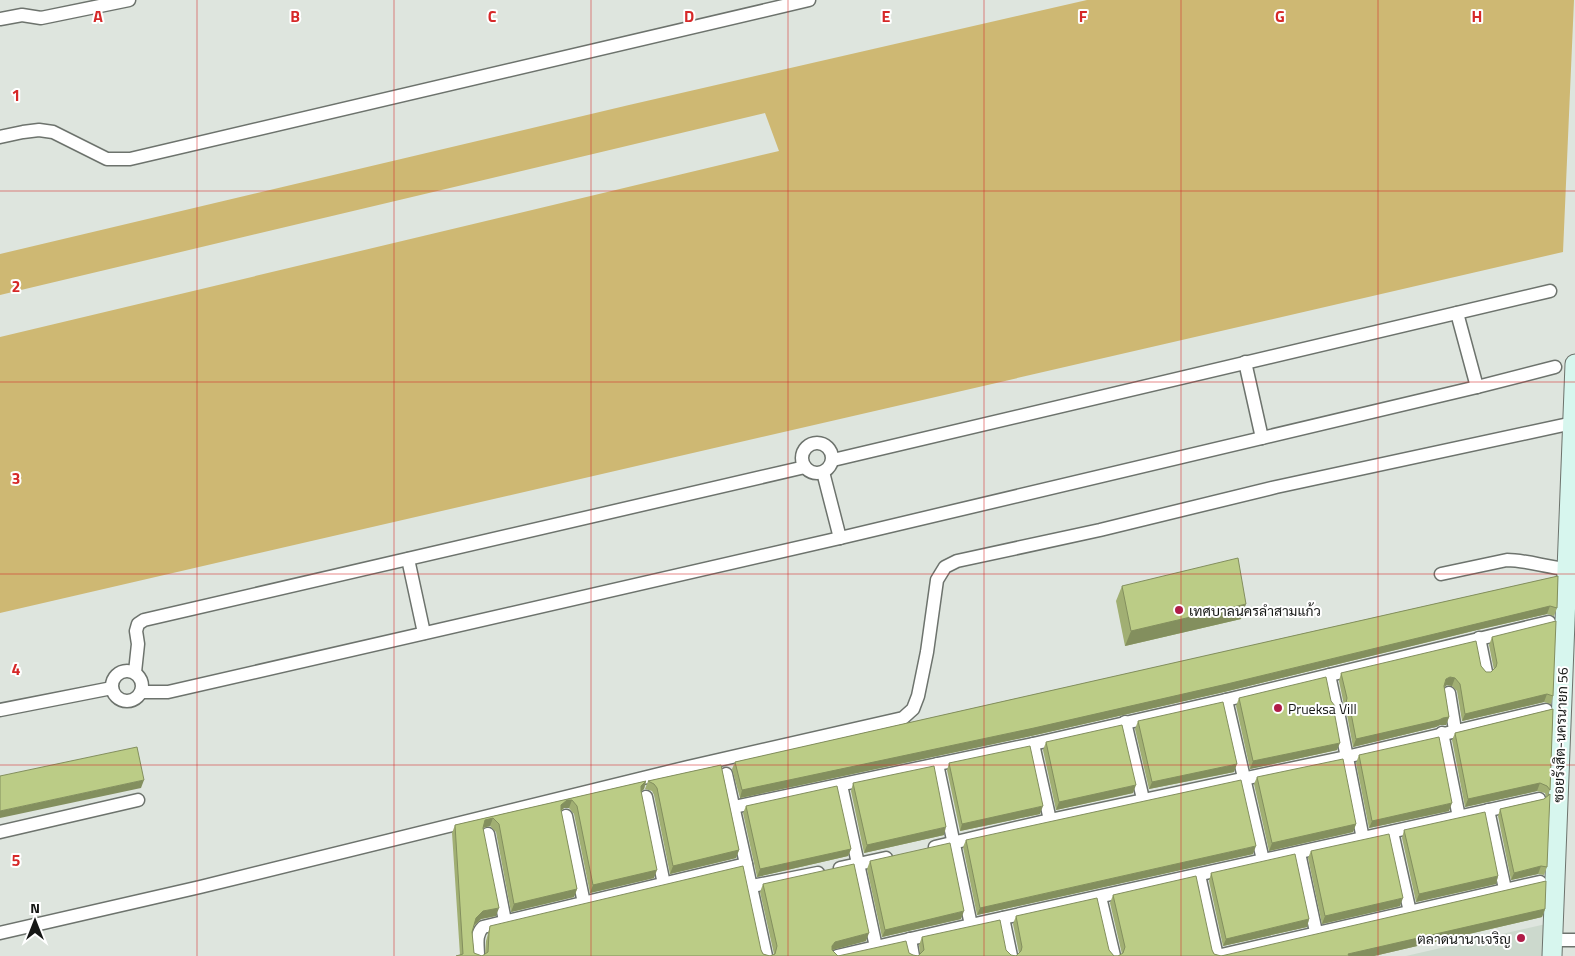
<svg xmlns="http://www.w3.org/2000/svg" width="1575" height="956" font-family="'Titillium Web',Sarabun,sans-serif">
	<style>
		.built { fill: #ccd9cd }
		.green { fill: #ceb873 }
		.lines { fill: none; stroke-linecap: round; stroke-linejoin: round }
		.street-casing { stroke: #6d736d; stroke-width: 15 }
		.secondary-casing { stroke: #6d736d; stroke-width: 21 }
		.street { stroke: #fff; stroke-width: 12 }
		.secondary { stroke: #d7f6ee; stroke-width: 19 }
		.wall { fill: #a1af73 }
		.shaded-wall { fill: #838f5e }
		.building { fill: #bbcc86; stroke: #838f5e }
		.grid { fill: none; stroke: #d62828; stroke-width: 1; stroke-opacity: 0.55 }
		.poi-dot { fill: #b01d48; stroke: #fff; stroke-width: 2 }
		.labels { text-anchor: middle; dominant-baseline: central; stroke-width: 4; stroke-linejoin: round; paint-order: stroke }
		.poi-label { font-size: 14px; fill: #151715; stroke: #fff; text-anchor: start }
		.street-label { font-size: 14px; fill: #151715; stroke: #fff }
		.grid-label { font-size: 16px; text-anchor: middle; font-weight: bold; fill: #d62828; stroke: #fff; stroke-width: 4; stroke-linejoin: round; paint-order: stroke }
	</style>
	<rect width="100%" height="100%" fill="#dee5de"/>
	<path class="built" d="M1559,921L1557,956H1406Z"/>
	<path class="green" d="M1087,0H1574L1563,252L0,613V337L779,151L765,113L0,295V254L629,105Z"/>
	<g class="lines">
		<defs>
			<g id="street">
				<path d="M0,19L22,15L41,18L129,0"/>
				<path d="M0,137L23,132L39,130L53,132L107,159H130L809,0"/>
				<path d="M1457,313L1477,387"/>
				<path d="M1245,362L1262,438"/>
				<circle cx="817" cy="458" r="15"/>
				<path d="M833,460L1550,291"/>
				<path d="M823,472L840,538"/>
				<path d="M408,559L424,633"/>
				<path d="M1441,574L1507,560C1525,560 1546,567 1566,569"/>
				<path d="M1479,638L1486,672"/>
				<circle cx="127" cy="686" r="15"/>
				<path d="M135,672L138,644L136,631L138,624L144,620L805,467"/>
				<path d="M1329,675L1336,707"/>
				<path d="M141,692H168L840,538L1477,387L1555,367"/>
				<path d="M1449,693L1455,730"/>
				<path d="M1226,700L1263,860"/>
				<path d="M0,710L112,688"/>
				<path d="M1339,717L1363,839"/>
				<path d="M1125,722L1143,799"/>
				<path d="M1442,733L1459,817"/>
				<path d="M1033,744L1050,820"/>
				<path d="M937,764L971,925"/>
				<path d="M841,785L876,947"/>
				<path d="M646,797L664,884"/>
				<path d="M734,807L1033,744L1226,700L1549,622"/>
				<path d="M1488,810L1505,889"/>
				<path d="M566,816L584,903"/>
				<path d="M0,832L138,800"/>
				<path d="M1392,832L1410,912"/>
				<path d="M488,834L505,921"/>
				<path d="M935,847L1050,820L1346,757L1546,710"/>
				<path d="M1299,853L1316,932"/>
				<path d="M746,864L766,956"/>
				<path d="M840,868L886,858"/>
				<path d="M1199,875L1217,956"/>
				<path d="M752,886L818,873"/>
				<path d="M1100,897L1114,956"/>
				<path d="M1003,918L1011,956"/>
				<path d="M0,933L200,887L688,767L903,718L913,709L918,696L927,652L937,580L945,567L957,561L1100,530L1276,487L1573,423"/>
				<path d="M910,939L913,956"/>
				<path d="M1552,940H1575"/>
				<path d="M478,956C478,945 475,935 483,927L746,864L726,774"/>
				<path d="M837,956L971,925L1539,799"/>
				<path d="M1217,956L1540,882"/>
			</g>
			<path id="secondary" d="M1552,956L1575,364"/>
		</defs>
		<use href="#street" class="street-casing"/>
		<use href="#secondary" class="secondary-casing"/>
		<use href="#street" class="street"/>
		<use href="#secondary" class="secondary"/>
	</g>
	<g class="wall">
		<path d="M1558,576L1557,608L1554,616L1547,614L1477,630L1224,692L1031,736L740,798L732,769L735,762Z"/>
		<path d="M1122,586L1241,619L1125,646L1116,601Z"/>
		<path d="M1492,637L1553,696L1551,704L1544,702L1462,721L1457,691L1452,686L1447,685L1444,687L1449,717L1446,725H1440L1436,727L1353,747L1347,715L1343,710L1344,705L1339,681L1341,673L1481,666L1486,672H1491L1494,670L1489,645Z"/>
		<path d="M1239,698L1334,711L1337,750L1250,769L1236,706Z"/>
		<path d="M1553,709L1550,790L1548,795L1547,867L1544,875L1538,874L1511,880L1498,816L1500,809L1544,799L1546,797L1545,793L1537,791L1465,807L1452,740L1455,733Z"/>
		<path d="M1138,721L1234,772L1149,789L1135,729Z"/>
		<path d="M1046,742L1133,793L1056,810L1043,750Z"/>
		<path d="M1359,755L1449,811L1369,828L1356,763Z"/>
		<path d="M949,763L1040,814L960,831L947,770Z"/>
		<path d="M721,765L739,850L736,858L670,874L654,795L652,791L645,789L648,781Z"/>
		<path d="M1257,777L1356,824L1353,832L1269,851L1254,784Z"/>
		<path d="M646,781L644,789L641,792L654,878L590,893L574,814L569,808H564L561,811L577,889L574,897L511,912L496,832L490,826L483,828L496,916L481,919L474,926L472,932L474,953L460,955L452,833L455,825Z"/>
		<path d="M853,783L944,835L864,853L851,791Z"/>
		<path d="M746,806L851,849L848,856L757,877L743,813Z"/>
		<path d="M1404,830L1498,876L1496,884L1416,902L1402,838Z"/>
		<path d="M966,840L1253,854L977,915L963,847Z"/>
		<path d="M1311,851L1400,906L1322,924L1308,858Z"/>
		<path d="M870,861L961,919L882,937L867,869Z"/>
		<path d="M1211,873L1309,919L1307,927L1223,946L1209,881Z"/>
		<path d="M763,884L866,941L832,950L838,956L909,953L913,955L918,956L920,954L919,945L922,937L1006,950L1011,955L1016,956L1019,953L1013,924L1016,916L1109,950L1114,956H1118L1122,954L1110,903L1113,895L1212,950L1214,954L1221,956L1545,909L1542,917L1374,956H482L485,954L486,941L490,926L761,950L763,954L770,956L774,954L760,892Z"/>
	</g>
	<g class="shaded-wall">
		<path d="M1246,604L1241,619L1125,646L1131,631Z"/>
		<path d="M1550,606L1547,614L1477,630L1224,692L1031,736L740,798L742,790Z"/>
		<path d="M1450,677L1455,678L1452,686L1447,685L1444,687L1446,679Z"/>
		<path d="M1547,694L1544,702L1462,721L1465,714Z"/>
		<path d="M1449,717L1446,725H1440L1436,727L1353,747L1356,739L1443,718Z"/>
		<path d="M1340,743L1337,750L1250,769L1253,761Z"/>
		<path d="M1237,764L1234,772L1149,789L1152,782Z"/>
		<path d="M144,780L141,788L0,818V811Z"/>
		<path d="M646,781L644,789L638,794L641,786Z"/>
		<path d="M1540,783L1537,791L1465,807L1468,799Z"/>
		<path d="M1136,785L1133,793L1056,810L1059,802Z"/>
		<path d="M567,800H572L569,808H564L558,813L561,805Z"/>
		<path d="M1452,803L1449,811L1369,828L1372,821Z"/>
		<path d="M1043,806L1040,814L960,831L962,824Z"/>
		<path d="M493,818L490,826L482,828L485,820Z"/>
		<path d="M1356,824L1353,832L1269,851L1272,843Z"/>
		<path d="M946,827L944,835L864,853L867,845Z"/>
		<path d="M1256,846L1253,854L977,915L980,908Z"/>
		<path d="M851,849L848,856L757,877L760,869Z"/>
		<path d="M739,850L736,858L670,874L673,866Z"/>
		<path d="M1541,866L1538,874L1511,880L1514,873Z"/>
		<path d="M657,870L654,878L590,893L593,885Z"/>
		<path d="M1498,876L1496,884L1416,902L1419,894Z"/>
		<path d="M577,889L574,897L511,912L514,904Z"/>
		<path d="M1403,898L1400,906L1322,924L1325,916Z"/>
		<path d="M499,908L496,916L481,919L473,926L476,918L483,911Z"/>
		<path d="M1545,909L1542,917L1374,956H1348V954Z"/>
		<path d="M964,911L961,919L882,937L885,930Z"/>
		<path d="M1309,919L1307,927L1223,946L1226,939Z"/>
		<path d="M869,933L866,941L832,950V946L835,942Z"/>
	</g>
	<g class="building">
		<path d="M1238,558L1246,604L1131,631L1122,586Z"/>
		<path d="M1558,576L1557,608L1550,606L1480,623L1227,684L1034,728L742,790L735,762Z"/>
		<path d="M1556,621L1553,696L1547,694L1465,714L1460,684L1455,678L1450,677L1446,679L1444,686L1449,717L1443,718L1439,720L1356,739L1350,708L1346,703L1347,698L1341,673L1476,641L1481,666L1486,672H1491L1496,667L1497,663L1492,637Z"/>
		<path d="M1326,677L1331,701L1335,706L1334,711L1340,743L1253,761L1239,698Z"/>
		<path d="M1223,702L1237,764L1152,782L1138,721Z"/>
		<path d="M1553,709L1550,790L1547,786L1540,783L1468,799L1455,733Z"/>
		<path d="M1122,725L1136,785L1059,802L1046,742Z"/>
		<path d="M1439,737L1452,803L1372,821L1359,755Z"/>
		<path d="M1030,746L1043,806L962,824L949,763Z"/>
		<path d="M137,747L144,780L0,811V776Z"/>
		<path d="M1343,759L1356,824L1272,843L1257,777Z"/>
		<path d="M721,765L739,850L673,866L657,788L654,784L648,781Z"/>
		<path d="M934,766L946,827L867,845L853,783Z"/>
		<path d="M1241,780L1256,846L980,908L966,840Z"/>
		<path d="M646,781L641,786V791L657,870L593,885L577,806L572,800H567L561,805V810L577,889L514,904L499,824L493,818L485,820L483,828L499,908L483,911L476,918L472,932L474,953L482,956H456L463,954L455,825Z"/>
		<path d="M837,786L851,849L760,869L746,806Z"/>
		<path d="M1550,794L1547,867L1541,866L1514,873L1500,809L1544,799Z"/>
		<path d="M1485,812L1498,876L1419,894L1404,830Z"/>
		<path d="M1389,834L1403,898L1325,916L1311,851Z"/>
		<path d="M950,843L964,911L885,930L870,861Z"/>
		<path d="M1295,854L1309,919L1226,939L1211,873Z"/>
		<path d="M854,864L869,933L835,942L832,946V950L838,956L906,941L909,953L913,955L918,956L924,950L922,937L1000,920L1006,950L1011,955L1016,956L1021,951L1022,947L1016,916L1097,898L1109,950L1114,956H1118L1123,953L1125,947L1113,895L1196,876L1212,950L1214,954L1221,956L1546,881L1545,909L1348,954L1349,956H482L488,952L489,933L490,926L743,866L761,950L763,954L770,956L775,954L777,946L763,884Z"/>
	</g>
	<path class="grid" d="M197,0V956M394,0V956M591,0V956M788,0V956M984,0V956M1181,0V956M1378,0V956M0,191H1575M0,382H1575M0,574H1575M0,765H1575"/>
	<g class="poi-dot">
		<circle cx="1179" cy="610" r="5"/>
		<circle cx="1278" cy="708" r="5"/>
		<circle cx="1521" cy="938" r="5"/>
	</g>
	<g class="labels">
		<g class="poi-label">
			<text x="1189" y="610">เทศบาลนครลำสามแก้ว</text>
			<text x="1288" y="708">Prueksa Vill</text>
			<text x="1511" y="938" text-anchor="end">ตลาดนานาเจริญ</text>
		</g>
		<g class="street-label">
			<text transform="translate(1560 735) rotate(-88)">ซอยรังสิต-นครนายก 56</text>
		</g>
	</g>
	<g class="grid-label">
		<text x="98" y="22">A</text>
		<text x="295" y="22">B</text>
		<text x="492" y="22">C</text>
		<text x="689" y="22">D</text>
		<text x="886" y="22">E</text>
		<text x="1083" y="22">F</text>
		<text x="1280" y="22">G</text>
		<text x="1477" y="22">H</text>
		<text x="16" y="101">1</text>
		<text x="16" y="292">2</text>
		<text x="16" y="484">3</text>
		<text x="16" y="675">4</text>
		<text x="16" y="866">5</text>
	</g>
	<g transform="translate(35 921)" stroke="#ffffff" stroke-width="4" paint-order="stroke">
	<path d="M0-4L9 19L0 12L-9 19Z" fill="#151715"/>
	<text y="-8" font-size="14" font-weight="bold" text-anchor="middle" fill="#151715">N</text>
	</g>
</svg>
